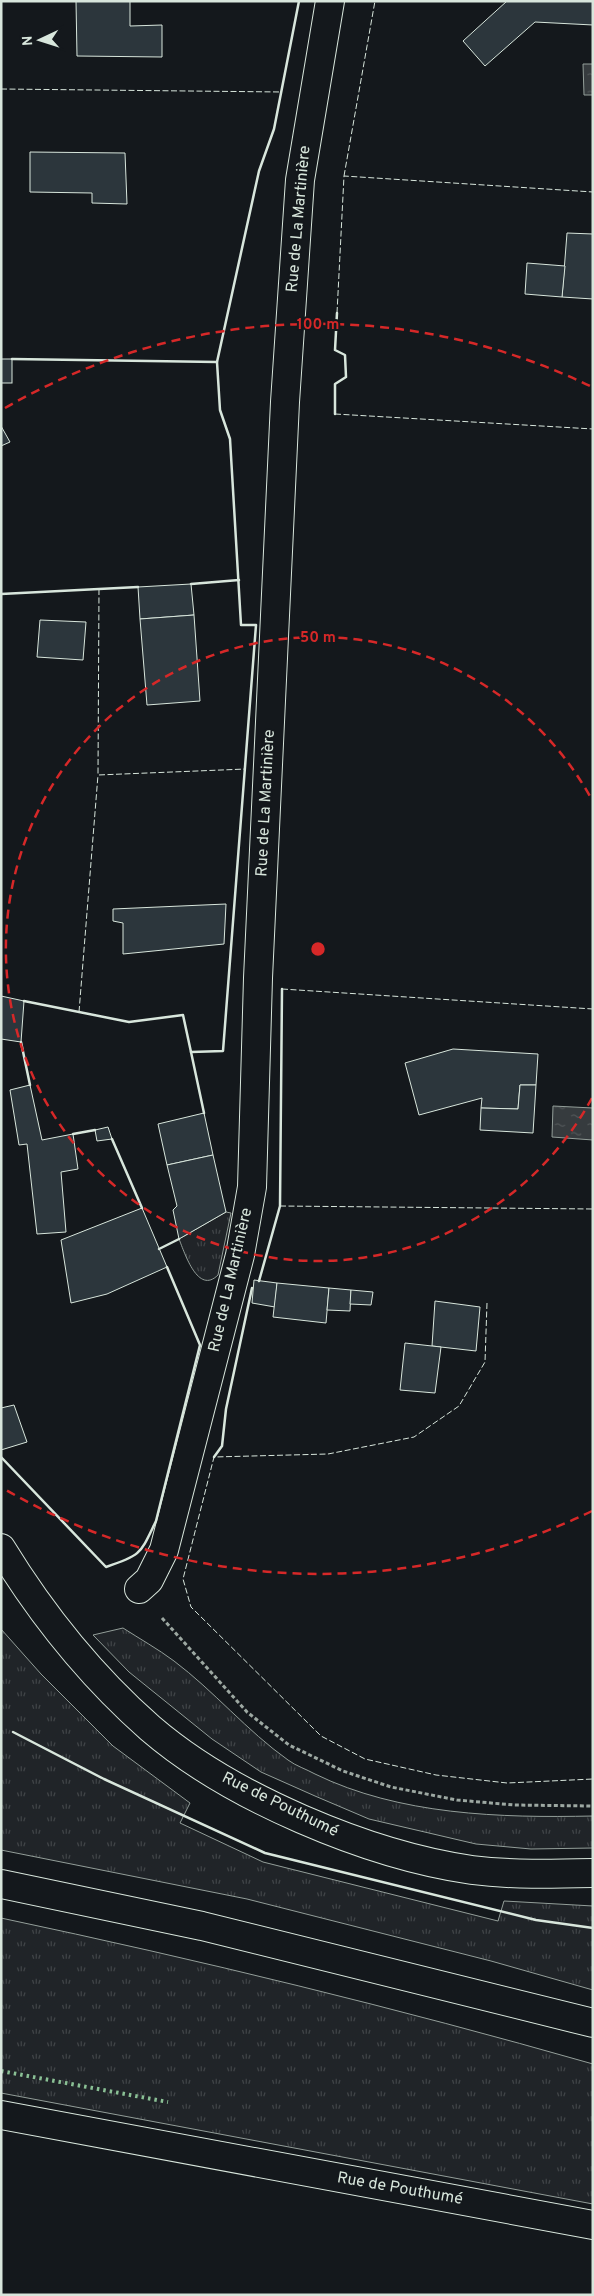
<svg xmlns="http://www.w3.org/2000/svg" width="594" height="2296" font-family="Overpass,sans-serif">
	<style>
		.grass { fill: url(#grass-tufts); stroke: #939e99 }
		.water { fill: url(#water-ripples); stroke: #939e99 }
		.building { fill: #2c363c; stroke: #d8e6dc }
		.lines { fill: none; stroke-linecap: round; stroke-linejoin: round }
		.minor-casing { stroke: #d8e6dc; stroke-width: 30 }
		.primary-casing { stroke: #d8e6dc; stroke-width: 30 }
		.path { stroke: #9da8a2; stroke-width: 3; stroke-dasharray: 4 2.5; stroke-linecap: butt }
		.minor { stroke: #14181c; stroke-width: 28 }
		.primary { stroke: #14181c; stroke-width: 28 }
		.hedge { stroke: #8ac095; stroke-width: 4; stroke-dasharray: 2.5 4; stroke-linecap: butt }
		.fence { stroke: #d8e6dc; stroke-width: 1; stroke-dasharray: 6 2.5; stroke-linecap: butt }
		.wall { stroke: #d8e6dc; stroke-width: 2.5 }
		.ring { fill: none; stroke: #d62828; stroke-width: 2.5; stroke-dasharray: 9 6 }
		.labels { text-anchor: middle; dominant-baseline: central; stroke-width: 4; stroke-linejoin: round; paint-order: stroke }
		.street-label { font-size: 16px; fill: #d8e6dc; stroke: #14181c }
		.centre { fill: #d62828; stroke: #14181c; stroke-width: 2.5 }
		.ring-label { font-size: 15px; text-anchor: middle; font-weight: bold; fill: #d62828; stroke: #14181c; stroke-width: 4; stroke-linejoin: round; paint-order: stroke }
	</style>
	<defs>
		<pattern id="grass-tufts" width="24" height="20" patternUnits="userSpaceOnUse" patternTransform="scale(1.25)"><rect width="24" height="20" fill="#202428"/><path d="M3 7l-1-3M5 7V3M7 7l1-3M15 17l-1-3M17 17v-4M19 17l1-3" fill="none" stroke="#404447"/></pattern>
		<pattern id="water-ripples" width="26" height="14" patternUnits="userSpaceOnUse" patternTransform="scale(1.25)"><rect width="26" height="14" fill="#363b3e"/><path d="M2 4q2-2 4 0t4 0M15 11q2-2 4 0t4 0" fill="none" stroke="#525759"/></pattern>
	</defs>
	<rect width="100%" height="100%" fill="#14181c"/>
	<g class="grass">
		<path d="M226,1212L231,1213L218,1275C198,1295 185,1254 179,1239Z"/>
		<path d="M123,1628C140,1639 158,1649 174,1661C214,1691 247,1731 288,1760C296,1766 306,1769 315,1774C399,1815 500,1818 593,1816V1848L531,1849L476,1844L369,1819L315,1796L261,1772L212,1739L129,1672L93,1635Z"/>
		<path d="M1,1629L41,1674L113,1746L190,1803L180,1823L263,1862L498,1921L504,1901L593,1906V1990L491,1961L247,1899L1,1850Z"/>
		<path d="M1,1918C200,1960 397,2008 593,2064V2204L1,2093Z"/>
	</g>
	<g class="water">
		<path d="M583,64H593V95H584Z"/>
		<path d="M553,1106L593,1108V1140L552,1137Z"/>
	</g>
	<g class="building">
		<path d="M76,1H130V26L162,25V57L77,56Z"/>
		<path d="M507,1H593V25L535,22L485,66L463,41Z"/>
		<path d="M30,152L125,153L127,204L92,203V193L30,192Z"/>
		<path d="M567,233L593,234V299L562,297Z"/>
		<path d="M527,263L565,266L562,297L525,294Z"/>
		<rect x="1" y="359" width="11" height="24"/>
		<path d="M1,426L10,442L1,446Z"/>
		<path d="M191,584L194,615L140,619L138,587Z"/>
		<path d="M194,615L200,701L147,705L140,619Z"/>
		<path d="M40,620L86,622L83,660L37,657Z"/>
		<path d="M226,904L224,944L123,954V923L113,921V909Z"/>
		<path d="M1,996L24,1001L21,1042L1,1039Z"/>
		<path d="M453,1049L538,1054L536,1085H520L518,1109L481,1108L482,1098L419,1115L405,1063Z"/>
		<path d="M30,1085L42,1140L73,1134L78,1169L61,1172L66,1232L37,1234L27,1144L19,1145L10,1090Z"/>
		<path d="M520,1085H536L533,1133L480,1130L481,1108L518,1109Z"/>
		<path d="M204,1113L213,1155L167,1165L158,1124Z"/>
		<path d="M108,1127L112,1139L97,1141L95,1130Z"/>
		<path d="M213,1155L226,1212L179,1239L173,1210L177,1206L167,1165Z"/>
		<path d="M142,1208L167,1267L107,1294L71,1303L61,1240Z"/>
		<path d="M254,1280L277,1283L275,1307L252,1303Z"/>
		<path d="M277,1283L329,1288L326,1323L273,1317Z"/>
		<path d="M329,1288L351,1290L350,1311L327,1310Z"/>
		<path d="M351,1290L373,1292L371,1305L350,1304Z"/>
		<path d="M435,1301L480,1307L476,1351L432,1346Z"/>
		<path d="M405,1343L441,1347L435,1393L400,1390Z"/>
		<path d="M14,1405L27,1442L1,1450V1408Z"/>
	</g>
	<g class="lines">
		<defs>
			<g id="minor">
				<path d="M1,1548C42,1615 91,1676 150,1728C230,1797 368,1855 472,1870C512,1875 552,1874 593,1873"/>
				<path d="M139,1589L149,1580L164,1550L240,1255L252,1187L258,978L285,402L300,180L330,1"/>
				<path d="M1,2115L593,2225"/>
			</g>
			<path id="primary" d="M1,1884L202,1926L593,2023"/>
		</defs>
		<use href="#minor" class="minor-casing"/>
		<use href="#primary" class="primary-casing"/>
		<path class="path" d="M162,1618L247,1712L289,1745L343,1771L391,1787L457,1800L514,1805L593,1806"/>
		<use href="#minor" class="minor"/>
		<use href="#primary" class="primary"/>
		<path class="hedge" d="M1,2071L168,2102"/>
		<g class="fence">
			<path d="M1,89L282,92"/>
			<path d="M344,176L375,1"/>
			<path d="M337,313L344,176L593,192"/>
			<path d="M335,414L593,429"/>
			<path d="M99,589L98,775L246,769"/>
			<path d="M282,989L593,1009"/>
			<path d="M79,1012L98,775"/>
			<path d="M280,1206L593,1209"/>
			<path d="M487,1303L485,1362L459,1406L414,1437L328,1454L214,1457L183,1579L191,1607L321,1736L365,1759L436,1775L507,1783L593,1779"/>
		</g>
		<g class="wall">
			<path d="M12,359L217,362"/>
			<path d="M335,414V384L346,377L345,355L335,350L337,313"/>
			<path d="M191,584L239,580"/>
			<path d="M1,594L138,587"/>
			<path d="M24,1001L129,1022L183,1015L191,1052"/>
			<path d="M21,1042L30,1085"/>
			<path d="M204,1113L191,1052L223,1051L256,625H241L230,439L220,410L217,362L259,171L274,129L299,1"/>
			<path d="M73,1134L95,1130"/>
			<path d="M112,1139L142,1208"/>
			<path d="M159,1249L179,1239"/>
			<path d="M259,1281L280,1206L282,989"/>
			<path d="M1,1457L106,1567C142,1555 140,1554 156,1521L200,1345L167,1267"/>
			<path d="M214,1457L222,1446L226,1409L252,1288"/>
			<path d="M13,1732L104,1779L265,1853L536,1920L593,1928"/>
		</g>
	</g>
	<g class="ring">
		<path d="M592 1098A312 312 0 1 1 592 800"/>
		<path d="M592 1511A625 625 0 0 1 6 1490M5 408A625 625 0 0 1 592 387"/>
	</g>
	<g class="labels">
		<g class="street-label">
			<text transform="translate(299 219) rotate(-85)">Rue de La Martinière</text>
			<text transform="translate(266 803) rotate(-87)">Rue de La Martinière</text>
			<text transform="translate(231 1280) rotate(-77)">Rue de La Martinière</text>
			<text transform="translate(280 1805) rotate(26)">Rue de Pouthumé</text>
			<text transform="translate(400 2189) rotate(10)">Rue de Pouthumé</text>
		</g>
	</g>
	<circle cx="318" cy="949" r="8" class="centre"/>
	<g class="ring-label">
		<text x="318" y="329">100 m</text>
		<text x="318" y="642">50 m</text>
	</g>
	<rect width="594" height="2296" fill="none" stroke="#d8e6dc" stroke-width="5"/>
	<g transform="translate(40 40) rotate(266)" stroke="#14181c" stroke-width="4" paint-order="stroke">
	<path d="M0-4L9 19L0 12L-9 19Z" fill="#d8e6dc"/>
	<text y="-8" font-size="14" font-weight="bold" text-anchor="middle" fill="#d8e6dc">N</text>
	</g>
</svg>
